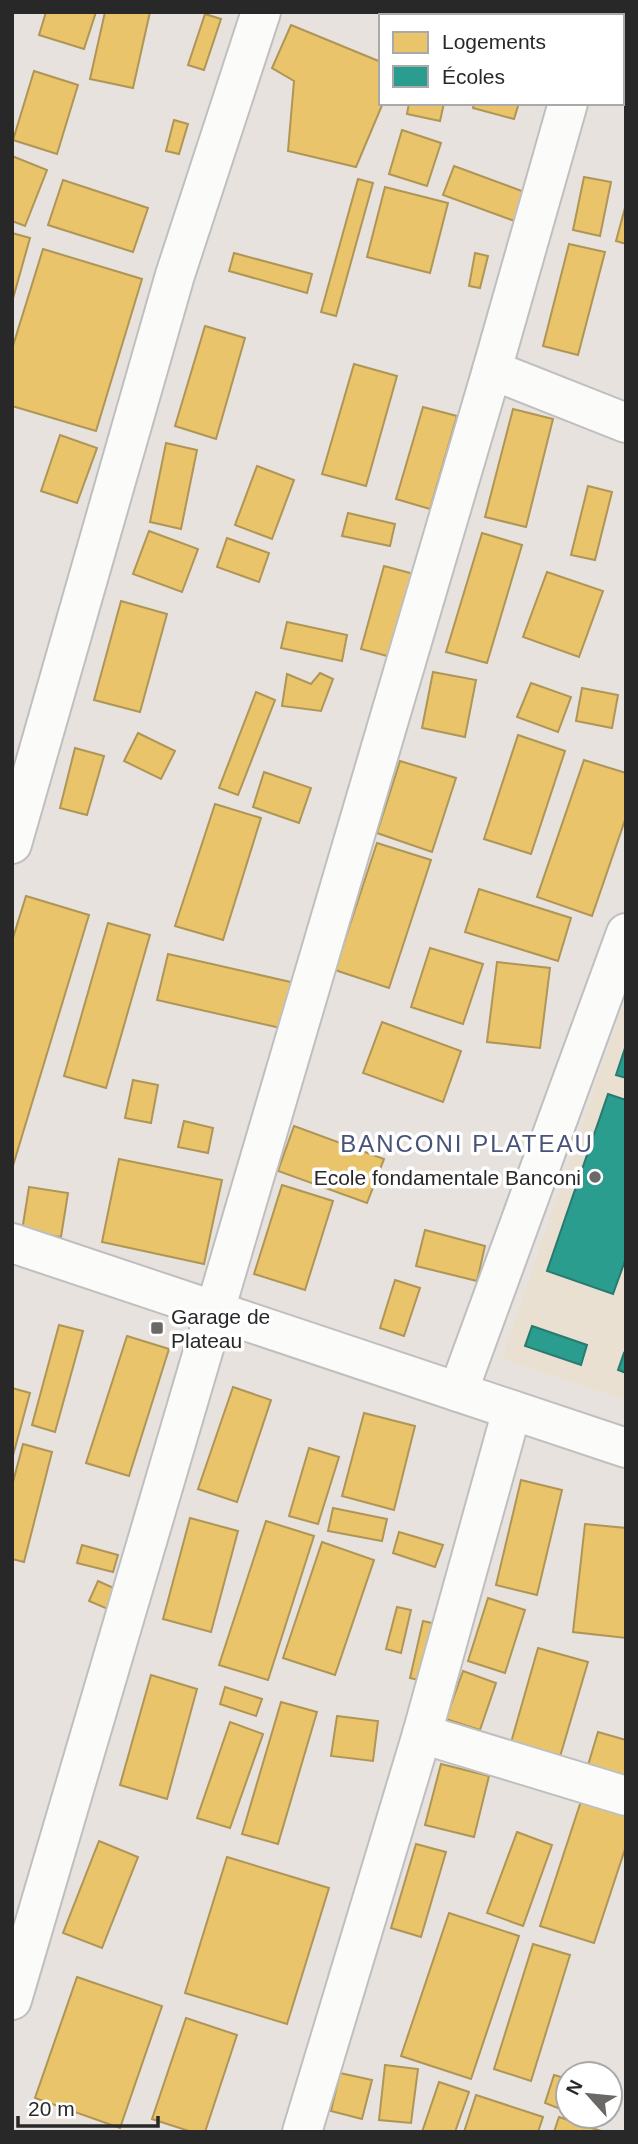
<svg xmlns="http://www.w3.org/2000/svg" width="638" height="2144" font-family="Helvetica,sans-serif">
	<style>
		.education { fill: #eae0d1 }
		.homes { fill: #e9c46a; stroke: #af9556; stroke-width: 2 }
		.schools { fill: #2a9d8f; stroke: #297a70; stroke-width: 2 }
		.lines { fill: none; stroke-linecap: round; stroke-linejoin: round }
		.street-casing { stroke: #c0bfbf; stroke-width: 42 }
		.street { stroke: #fbfbfa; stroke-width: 38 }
		.poi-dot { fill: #6b6967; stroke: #fff; stroke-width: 2.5 }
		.labels { text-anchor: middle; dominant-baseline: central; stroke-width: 7; stroke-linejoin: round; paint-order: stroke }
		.poi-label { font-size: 21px; fill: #282828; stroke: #fff; text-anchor: end }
		.quarter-label { font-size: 24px; letter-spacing: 2px; fill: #485379; stroke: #fff }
	</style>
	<rect width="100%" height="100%" fill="#e7e2dd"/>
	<path class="education" d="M626,996V1400L502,1359Z"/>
	<g class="homes">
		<path d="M46,12H96L84,49L39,35Z"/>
		<path d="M105,12H150L133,88L90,79Z"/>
		<path d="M388,12H483L482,16H387Z"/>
		<path d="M205,14L221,19L204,70L188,65Z"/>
		<path d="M291,25L381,62V103H383L356,167L288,151L294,81L272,68Z"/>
		<path d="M622,64H626L624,98H622Z"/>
		<path d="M34,71L78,85L57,154L13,140Z"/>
		<path d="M409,103H444L440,121L407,114Z"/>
		<path d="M474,103H519L514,119L473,108Z"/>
		<path d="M174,120L188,124L179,154L166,151Z"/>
		<path d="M402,130L441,143L427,186L389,174Z"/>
		<path d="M12,156L47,170L25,226L12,221Z"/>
		<path d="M454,166L530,194L520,223L443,195Z"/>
		<path d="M584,177L611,182L600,236L573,230Z"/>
		<path d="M358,179L373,183L336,316L321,312Z"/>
		<path d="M63,180L148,208L133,252L48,225Z"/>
		<path d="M385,187L448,203L430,273L367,257Z"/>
		<path d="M626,204V244L616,241Z"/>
		<path d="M12,233L30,238L12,302Z"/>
		<path d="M569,244L605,252L578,355L543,346Z"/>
		<path d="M43,249L142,279L96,431L12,406V349Z"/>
		<path d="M234,253L312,274L307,293L229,271Z"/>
		<path d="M475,253L488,256L480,288L469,286Z"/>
		<path d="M205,326L245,338L216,439L175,426Z"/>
		<path d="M354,364L397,376L366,486L322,474Z"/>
		<path d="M423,407L457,416L430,509L396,499Z"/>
		<path d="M513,409L553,419L526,527L485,517Z"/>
		<path d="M60,435L97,448L77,503L41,491Z"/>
		<path d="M166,443L197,450L181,529L150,522Z"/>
		<path d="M257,466L294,480L272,539L235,525Z"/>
		<path d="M588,486L612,492L595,560L571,555Z"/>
		<path d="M348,513L395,524L390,546L342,536Z"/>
		<path d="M149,531L198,549L182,592L133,574Z"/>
		<path d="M482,533L522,545L487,663L446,652Z"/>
		<path d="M227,538L269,553L259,582L217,567Z"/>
		<path d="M384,566L414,574L391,657L361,649Z"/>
		<path d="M547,572L603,591L579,657L523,637Z"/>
		<path d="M121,601L167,614L140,712L94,700Z"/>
		<path d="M287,622L347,635L342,661L281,648Z"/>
		<path d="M433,672L476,680L465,737L422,728Z"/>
		<path d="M320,673L333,679L321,711L282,706L287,674L311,684Z"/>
		<path d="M531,683L571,697L558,732L517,717Z"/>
		<path d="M582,688L618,695L612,728L576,721Z"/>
		<path d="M256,692L275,700L238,795L219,788Z"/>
		<path d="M138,733L175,751L161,779L124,761Z"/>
		<path d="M518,735L565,751L531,854L484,839Z"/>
		<path d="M75,748L104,756L87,815L60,808Z"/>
		<path d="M584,760L626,773V817L592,916L537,897Z"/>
		<path d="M400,761L456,778L432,852L377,833Z"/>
		<path d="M264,772L311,788L299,823L253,807Z"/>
		<path d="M215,804L261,818L223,940L175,926Z"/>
		<path d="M377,843L431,860L389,988L335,970Z"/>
		<path d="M479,889L571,918L558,961L465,932Z"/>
		<path d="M26,896L89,915L12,1169V941Z"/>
		<path d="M108,923L150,935L106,1088L64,1076Z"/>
		<path d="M430,948L483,964L463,1024L411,1007Z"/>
		<path d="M168,954L295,983L285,1029L157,1000Z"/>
		<path d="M497,962L550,968L540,1048L487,1042Z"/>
		<path d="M382,1022L461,1051L443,1102L363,1073Z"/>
		<path d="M133,1080L158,1085L151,1123L125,1118Z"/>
		<path d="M184,1121L213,1128L208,1153L178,1147Z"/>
		<path d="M294,1126L384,1159L367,1203L278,1171Z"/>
		<path d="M119,1159L222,1180L204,1264L102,1242Z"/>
		<path d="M282,1185L333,1201L305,1290L254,1274Z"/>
		<path d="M29,1187L68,1193L61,1237L22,1231Z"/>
		<path d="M425,1230L485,1246L477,1281L416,1266Z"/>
		<path d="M395,1280L420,1288L404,1336L380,1328Z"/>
		<path d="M59,1325L83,1331L55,1432L32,1425Z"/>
		<path d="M127,1336L169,1349L129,1476L86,1463Z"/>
		<path d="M233,1387L271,1400L237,1502L198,1489Z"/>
		<path d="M12,1388L30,1393L12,1459Z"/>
		<path d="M364,1413L415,1426L394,1510L342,1496Z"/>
		<path d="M23,1444L52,1452L24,1562L12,1559V1486Z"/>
		<path d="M309,1448L339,1457L318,1524L289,1516Z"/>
		<path d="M521,1480L562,1490L537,1595L496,1585Z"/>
		<path d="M333,1508L387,1519L382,1541L328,1531Z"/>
		<path d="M190,1518L238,1531L211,1632L163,1619Z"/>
		<path d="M266,1521L314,1536L268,1680L219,1665Z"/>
		<path d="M585,1524L626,1528V1638L573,1632Z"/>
		<path d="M399,1532L443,1545L435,1567L393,1553Z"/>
		<path d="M322,1542L374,1560L335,1675L283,1658Z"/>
		<path d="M82,1545L118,1555L113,1572L77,1563Z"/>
		<path d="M98,1581L118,1590L110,1610L89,1601Z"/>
		<path d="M488,1598L525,1610L505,1673L468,1661Z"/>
		<path d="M397,1607L411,1610L401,1653L386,1649Z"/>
		<path d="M423,1621L445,1626L432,1683L410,1678Z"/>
		<path d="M538,1648L588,1662L559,1760L510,1746Z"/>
		<path d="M463,1671L496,1683L480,1730L446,1719Z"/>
		<path d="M151,1675L197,1689L167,1799L120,1785Z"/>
		<path d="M225,1687L262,1699L256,1716L220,1704Z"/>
		<path d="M281,1702L317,1712L278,1844L242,1834Z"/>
		<path d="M337,1716L378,1721L373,1761L331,1756Z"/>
		<path d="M230,1722L263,1734L230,1828L197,1818Z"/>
		<path d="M598,1732L626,1740V1787L585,1775Z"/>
		<path d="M441,1764L489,1776L474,1837L425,1825Z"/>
		<path d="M583,1795L626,1808V1846L594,1943L540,1926Z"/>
		<path d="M517,1832L552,1845L523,1926L487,1913Z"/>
		<path d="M99,1841L138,1857L102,1948L63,1933Z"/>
		<path d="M416,1844L446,1852L421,1937L391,1928Z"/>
		<path d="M227,1857L329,1888L287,2024L185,1993Z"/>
		<path d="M449,1913L519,1936L471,2079L401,2056Z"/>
		<path d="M533,1944L570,1955L531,2081L494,2069Z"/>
		<path d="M77,1977L162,2006L120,2128L35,2098Z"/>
		<path d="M186,2018L237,2035L205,2132H192L152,2119Z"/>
		<path d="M385,2065L418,2069L411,2123L379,2120Z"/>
		<path d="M340,2073L372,2080L362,2119L331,2111Z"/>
		<path d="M554,2075L568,2079V2112L545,2103Z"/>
		<path d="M439,2082L469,2092L455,2132H422Z"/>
		<path d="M476,2095L543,2117L538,2132H464Z"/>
		<path d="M559,2117L604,2132H554Z"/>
	</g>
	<g class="schools">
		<path d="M626,1045V1078L616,1075Z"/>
		<path d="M608,1094L626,1100V1258L613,1294L547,1271Z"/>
		<path d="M532,1326L587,1345L581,1365L525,1346Z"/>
		<path d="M624,1353L626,1354V1373L618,1370Z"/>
	</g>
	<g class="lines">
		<defs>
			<g id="street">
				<path d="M593,16L594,12"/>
				<path d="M492,370L626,423"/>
				<path d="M12,844L175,275L261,12"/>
				<path d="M12,1243L626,1448"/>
				<path d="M458,1392L626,933"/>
				<path d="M422,1734L626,1796"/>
				<path d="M12,2000L492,370L568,103"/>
				<path d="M302,2132L422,1734L512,1410"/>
			</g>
		</defs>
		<use href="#street" class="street-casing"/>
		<use href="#street" class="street"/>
	</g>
	<g class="poi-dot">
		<circle cx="595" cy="1177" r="7"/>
		<rect x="150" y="1321" width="14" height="14" rx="3.5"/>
	</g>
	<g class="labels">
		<g class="poi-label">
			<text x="581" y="1177">Ecole fondamentale Banconi</text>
			<text x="171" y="1316" text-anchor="start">Garage de<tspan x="171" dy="24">Plateau</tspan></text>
		</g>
		<g class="quarter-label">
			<text x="467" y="1143">BANCONI PLATEAU</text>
		</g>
	</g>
	<rect width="638" height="2144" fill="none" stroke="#282828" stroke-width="28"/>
	<rect x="379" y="14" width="245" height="91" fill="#ffffff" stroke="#a9a9a9" stroke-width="2"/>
	<rect x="393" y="32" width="35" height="21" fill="#e9c46a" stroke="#a9a9a9" stroke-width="2"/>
	<text x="442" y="49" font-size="21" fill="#282828">Logements</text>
	<rect x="393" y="66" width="35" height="21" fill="#2a9d8f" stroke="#a9a9a9" stroke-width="2"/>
	<text x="442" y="84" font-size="21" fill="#282828">Écoles</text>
	<g transform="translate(589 2095) rotate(297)"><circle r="33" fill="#ffffff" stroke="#a9a9a9" stroke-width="2"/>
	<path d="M0-5L12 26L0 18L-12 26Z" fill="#6b6967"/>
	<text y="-10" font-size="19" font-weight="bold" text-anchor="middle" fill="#282828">N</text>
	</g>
	<path d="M18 2116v10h140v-10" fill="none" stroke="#282828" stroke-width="3.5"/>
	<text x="28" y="2116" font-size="21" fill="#282828" stroke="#ffffff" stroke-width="5" paint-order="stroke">20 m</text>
</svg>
